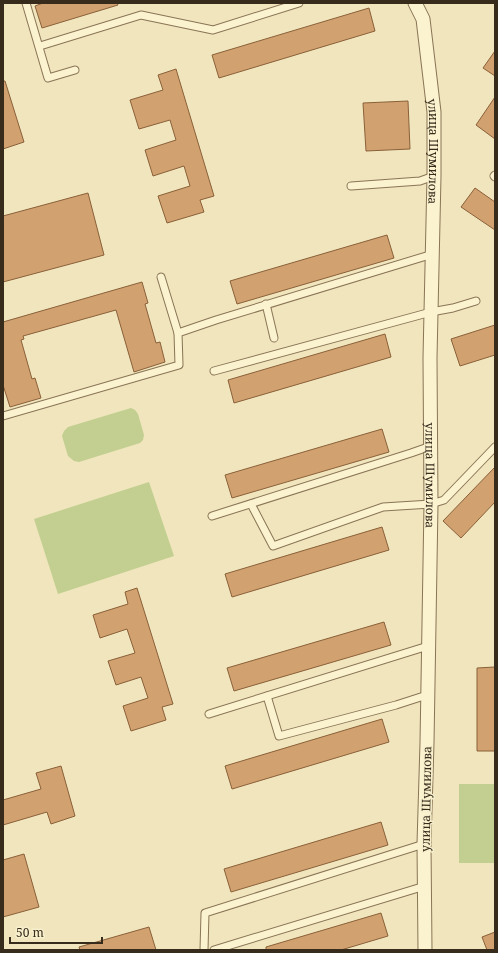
<svg xmlns="http://www.w3.org/2000/svg" width="498" height="953" font-family="'Noto Serif',serif">
	<style>
		.green { fill: #c2cf90 }
		.building { fill: #d1a170; stroke: #8a6039 }
		.lines { fill: none; stroke-linecap: round; stroke-linejoin: round }
		.lane-casing { stroke: #897555; stroke-width: 9 }
		.street-casing { stroke: #897555; stroke-width: 15 }
		.lane { stroke: #fbf2d0; stroke-width: 7 }
		.street { stroke: #fbf2d0; stroke-width: 13 }
		.labels { text-anchor: middle; dominant-baseline: central; stroke-width: 3; stroke-linejoin: round; paint-order: stroke }
		.street-label { font-size: 12px; fill: #372b1b; stroke: #f7efcc }
	</style>
	<rect width="100%" height="100%" fill="#f0e5bc"/>
	<g class="green">
		<path d="M131,408L135,410L138,414L144,435L143,440L140,443L79,462L74,461L68,456L62,436L64,431L68,427Z"/>
		<path d="M149,482L174,556L58,594L34,519Z"/>
		<rect x="459" y="784" width="36" height="79"/>
	</g>
	<g class="building">
		<path d="M43,3H117L118,5L42,28L35,6Z"/>
		<path d="M369,8L375,31L219,78L212,55Z"/>
		<path d="M495,51V76L483,68Z"/>
		<path d="M176,69L214,196L200,200L204,212L167,223L158,196L190,186L184,166L153,176L145,150L176,140L170,120L139,129L130,100L163,90L158,75Z"/>
		<path d="M3,81H5L24,142L3,149Z"/>
		<path d="M495,97V139L476,125Z"/>
		<path d="M408,101L410,149L366,151L363,103Z"/>
		<path d="M475,188L495,202V230L461,207Z"/>
		<path d="M88,193L104,255L3,282V216Z"/>
		<path d="M387,235L394,258L237,304L230,281Z"/>
		<path d="M142,282L148,303L145,304L156,343L160,342L165,362L134,372L116,310L23,336L24,339L21,340L32,379L35,378L41,398L10,407L3,385V322Z"/>
		<path d="M495,325V355L460,366L451,339Z"/>
		<path d="M385,334L391,357L234,403L228,380Z"/>
		<path d="M382,429L389,452L232,498L225,475Z"/>
		<path d="M495,467V502L461,538L443,521Z"/>
		<path d="M382,527L389,550L232,597L225,574Z"/>
		<path d="M137,588L173,704L162,707L166,720L131,731L123,706L148,698L141,677L116,685L108,661L135,653L127,629L100,638L93,615L128,604L125,592Z"/>
		<path d="M384,622L391,645L234,691L227,668Z"/>
		<path d="M495,667V751H477V668Z"/>
		<path d="M382,719L389,742L232,789L225,766Z"/>
		<path d="M61,766L75,816L51,824L47,812L3,825V800L41,789L36,773Z"/>
		<path d="M381,822L388,845L231,892L224,869Z"/>
		<path d="M24,854L39,907L3,917V860Z"/>
		<path d="M381,913L388,936L341,950H266V947Z"/>
		<path d="M149,927L156,950H80L79,947Z"/>
		<path d="M495,932V950H487L482,937Z"/>
	</g>
	<g class="lines">
		<defs>
			<g id="lane">
				<path d="M26,3L48,78L75,70"/>
				<path d="M40,46L141,15L213,30L299,3"/>
				<path d="M495,175L494,176L495,177"/>
				<path d="M351,186L420,181L434,176"/>
				<path d="M161,277L178,333"/>
				<path d="M266,304L274,338"/>
				<path d="M214,371L431,312L453,308L476,301"/>
				<path d="M3,416L179,365L178,333L216,320L433,254"/>
				<path d="M251,504L273,546L383,507L431,504L444,500L495,447"/>
				<path d="M212,516L411,453L431,446"/>
				<path d="M267,696L279,736L396,705L427,695"/>
				<path d="M209,714L428,646"/>
				<path d="M204,950L205,913L424,844"/>
				<path d="M214,950L425,886"/>
			</g>
			<g id="street">
				<path id="s1" d="M415,3L423,19L434,112V176L430,358L431,504L427,743L424,844L425,950"/>
			</g>
		</defs>
		<use href="#lane" class="lane-casing"/>
		<use href="#street" class="street-casing"/>
		<use href="#lane" class="lane"/>
		<use href="#street" class="street"/>
	</g>
	<g class="labels">
		<g class="street-label">
			<text stroke="none"><textPath href="#s1" startOffset="151">улица Шумилова</textPath></text>
			<text stroke="none"><textPath href="#s1" startOffset="475">улица Шумилова</textPath></text>
			<text transform="translate(426 799) rotate(-89)">улица Шумилова</text>
		</g>
	</g>
	<rect width="498" height="953" fill="none" stroke="#372b1b" stroke-width="8"/>
	<path d="M10 937v6h92v-6" fill="none" stroke="#372b1b" stroke-width="2"/>
	<text x="16" y="937" font-size="12" fill="#372b1b" stroke="#f7efcc" stroke-width="3" paint-order="stroke">50 m</text>
</svg>
